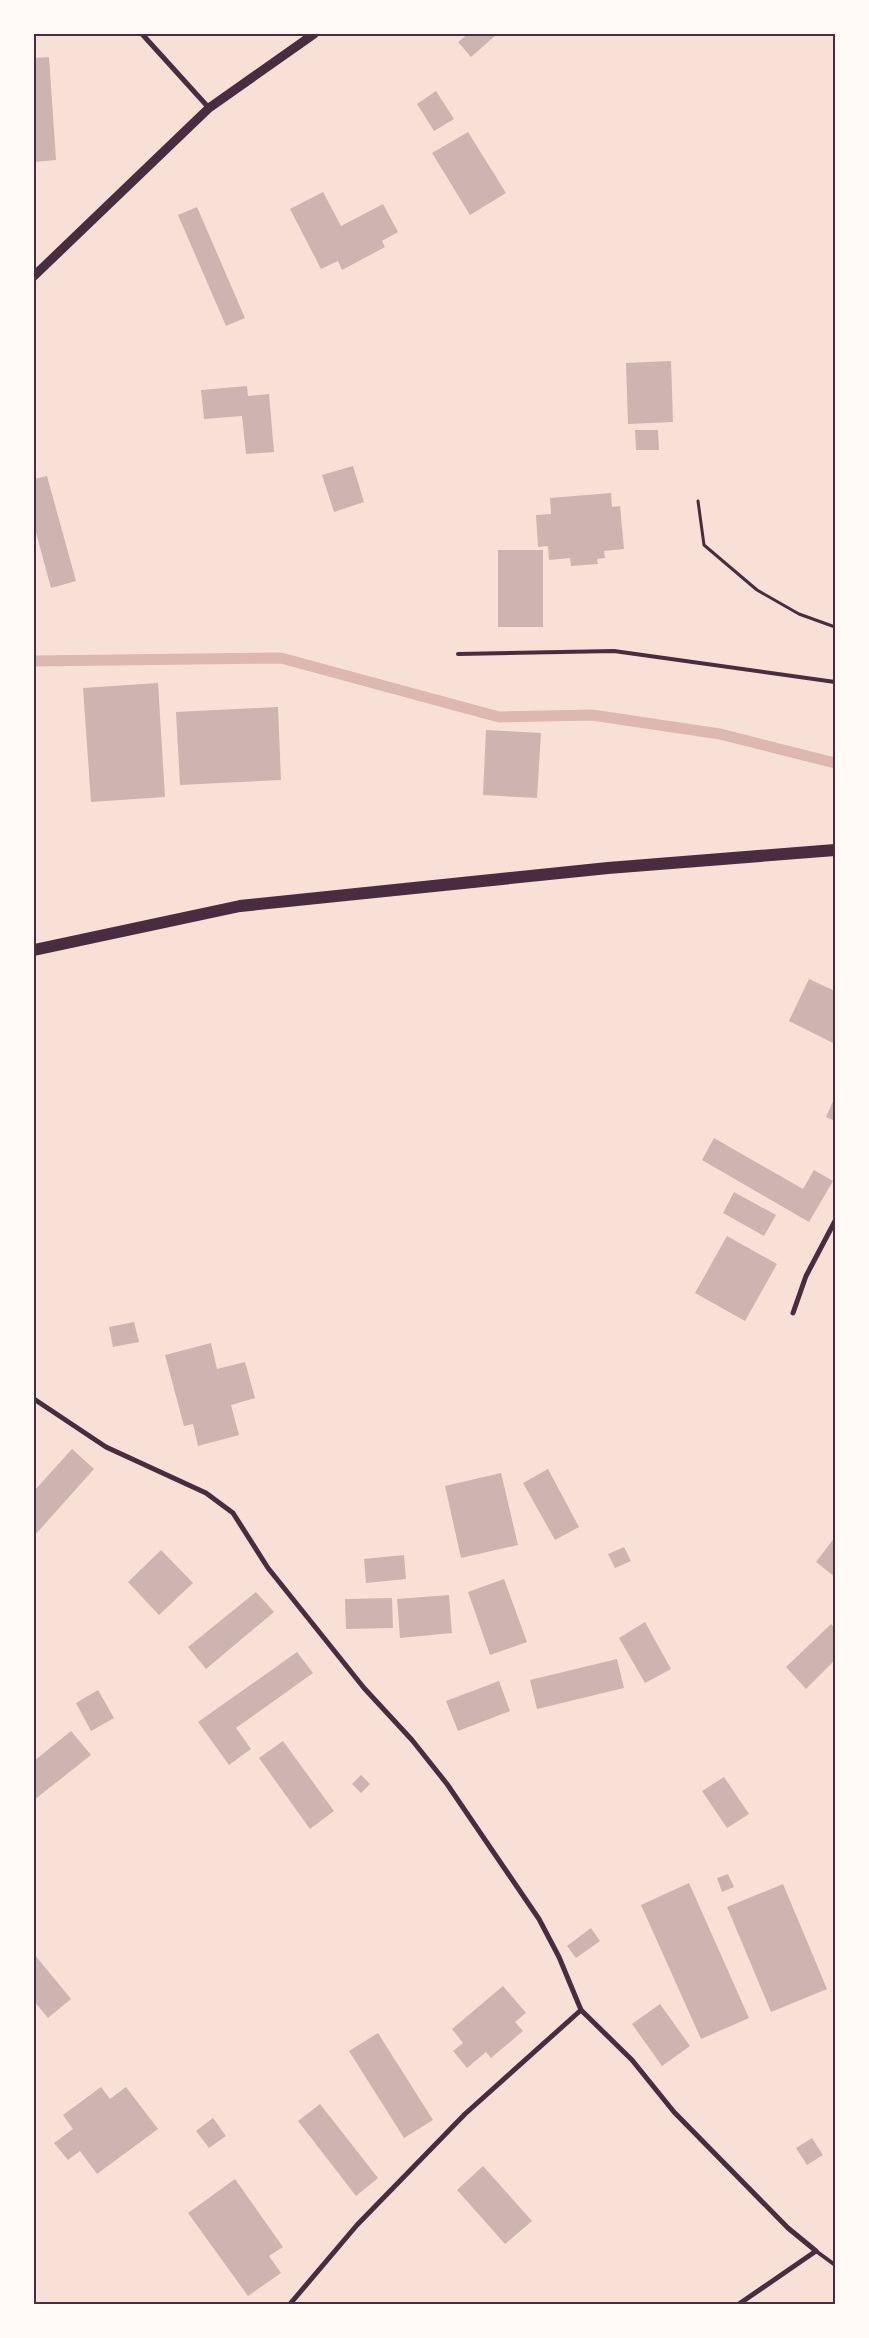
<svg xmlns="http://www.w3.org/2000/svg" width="869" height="2338" font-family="'Noto Sans',sans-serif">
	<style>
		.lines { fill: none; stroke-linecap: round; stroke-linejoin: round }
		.stream { stroke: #dcb8b0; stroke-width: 11 }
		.building { fill: #ccb4b1 }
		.path { stroke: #4a2c40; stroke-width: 3 }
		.service { stroke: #4a2c40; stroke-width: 4 }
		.minor { stroke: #4a2c40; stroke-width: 5 }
		.tertiary { stroke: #4a2c40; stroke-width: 9 }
		.primary { stroke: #4a2c40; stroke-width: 12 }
		.neatline { fill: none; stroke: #4a2c40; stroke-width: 2 }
	</style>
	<rect width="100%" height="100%" fill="#f7e1d7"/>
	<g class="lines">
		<path class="stream" d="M34,661L281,658L499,717L592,715L720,734L835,763"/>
	</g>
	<g class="building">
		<path d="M468,34H497L471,57L458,42Z"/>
		<path d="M49,57L56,160L34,162V58Z"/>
		<path d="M436,91L454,119L434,131L417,104Z"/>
		<path d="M468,132L506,193L470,215L432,153Z"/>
		<path d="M323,192L341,226L383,204L398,232L382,241L385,247L342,270L338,261L321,269L290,209Z"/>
		<path d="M197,207L245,318L226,326L178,215Z"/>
		<path d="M671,361L673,422L628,424L626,363Z"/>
		<path d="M247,386L248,396L269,394L274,452L246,454L242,416L204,419L201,390Z"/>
		<path d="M635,430H658L659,450H636Z"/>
		<path d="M353,466L364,502L334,512L322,475Z"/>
		<path d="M47,476L76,581L51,588L34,525V479Z"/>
		<path d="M611,493L612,507L620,506L624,549L604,551L605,558L597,559L598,564L571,566L570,558L549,560L548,546L538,547L536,515L551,514L550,498Z"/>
		<rect x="498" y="550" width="45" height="77"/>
		<path d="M158,683L165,797L91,802L83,688Z"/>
		<path d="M278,707L281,780L180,785L176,712Z"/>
		<path d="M486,730L541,733L537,798L483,795Z"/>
		<path d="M809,979L835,991V1044L789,1021Z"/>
		<path d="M835,1097V1121L826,1117Z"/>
		<path d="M714,1138L803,1189L814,1170L833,1181L809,1222L702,1160Z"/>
		<path d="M734,1192L776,1215L764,1236L723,1213Z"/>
		<path d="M727,1236L777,1264L745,1321L695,1293Z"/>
		<path d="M134,1322L139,1342L113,1347L109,1327Z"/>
		<path d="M211,1343L217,1369L245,1362L255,1398L231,1405L239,1435L198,1446L193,1424L184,1426L165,1355Z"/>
		<path d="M72,1449L94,1469L34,1536V1491Z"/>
		<path d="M548,1469L579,1527L555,1540L523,1483Z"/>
		<path d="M501,1473L518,1545L461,1558L445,1486Z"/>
		<path d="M835,1537V1577L816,1562Z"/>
		<path d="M624,1547L631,1561L615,1568L608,1554Z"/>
		<path d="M161,1550L193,1583L159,1615L128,1582Z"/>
		<path d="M404,1555L406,1579L366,1583L364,1559Z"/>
		<path d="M504,1579L527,1642L490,1655L468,1592Z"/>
		<path d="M256,1592L274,1612L206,1669L188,1647Z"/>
		<path d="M449,1595L452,1633L400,1638L397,1599Z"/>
		<path d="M392,1598L393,1628L346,1629L345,1599Z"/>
		<path d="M645,1622L671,1669L645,1683L619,1638Z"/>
		<path d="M831,1624L835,1628V1660L806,1689L786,1667Z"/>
		<path d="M297,1652L313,1673L236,1728L251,1749L229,1765L198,1722Z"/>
		<path d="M617,1659L624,1688L537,1709L530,1680Z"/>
		<path d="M499,1681L510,1711L458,1731L446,1701Z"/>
		<path d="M98,1690L114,1718L91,1731L76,1703Z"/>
		<path d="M71,1731L91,1755L34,1800V1761Z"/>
		<path d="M283,1741L334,1811L310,1829L259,1758Z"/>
		<path d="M361,1775L370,1784L361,1793L352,1784Z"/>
		<path d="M724,1777L749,1814L727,1828L702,1791Z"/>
		<path d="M728,1874L734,1887L722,1892L717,1878Z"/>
		<path d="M689,1883L749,2018L701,2039L641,1905Z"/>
		<path d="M783,1884L827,1989L771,2012L727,1907Z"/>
		<path d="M591,1928L600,1941L576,1958L567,1946Z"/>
		<path d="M34,1954L71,1999L48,2018L34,2001Z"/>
		<path d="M503,1986L526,2013L515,2022L523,2031L491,2058L486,2052L467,2068L453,2051L463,2043L452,2029Z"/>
		<path d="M660,2004L690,2046L662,2066L632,2024Z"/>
		<path d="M378,2033L433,2120L404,2138L349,2051Z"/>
		<path d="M101,2087L110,2099L126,2087L158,2129L97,2174L80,2151L68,2160L54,2143L73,2129L63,2115Z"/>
		<path d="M320,2104L378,2178L356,2196L298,2121Z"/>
		<path d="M213,2118L226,2136L209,2148L196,2131Z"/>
		<path d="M812,2138L823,2155L807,2165L796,2148Z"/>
		<path d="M483,2166L532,2221L505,2244L457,2190Z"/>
		<path d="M235,2179L283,2247L269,2256L281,2273L248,2296L188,2213Z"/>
	</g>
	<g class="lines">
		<path class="path" d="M698,501L704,545L757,590L799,614L835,627"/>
		<g class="service">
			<path d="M458,654L614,651L835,682"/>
			<path d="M816,2251L835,2265"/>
		</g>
		<g class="minor">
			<path d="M142,34L209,108"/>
			<path d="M793,1313L806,1276L835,1221"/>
			<path d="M34,1399L106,1447L206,1493L233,1513L268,1568L364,1688L412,1740L447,1784L539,1919L559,1957L581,2010L632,2060L674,2112L788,2228L816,2251L739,2304"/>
			<path d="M290,2304L357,2225L465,2114L581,2010"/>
		</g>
		<path class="tertiary" d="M34,276L209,108L314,34"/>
		<path class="primary" d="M34,950L240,906L608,868L835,850"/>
	</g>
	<rect width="869" height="2338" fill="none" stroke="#fffaf5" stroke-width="70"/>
	<rect x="35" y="35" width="799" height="2268" class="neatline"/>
</svg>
